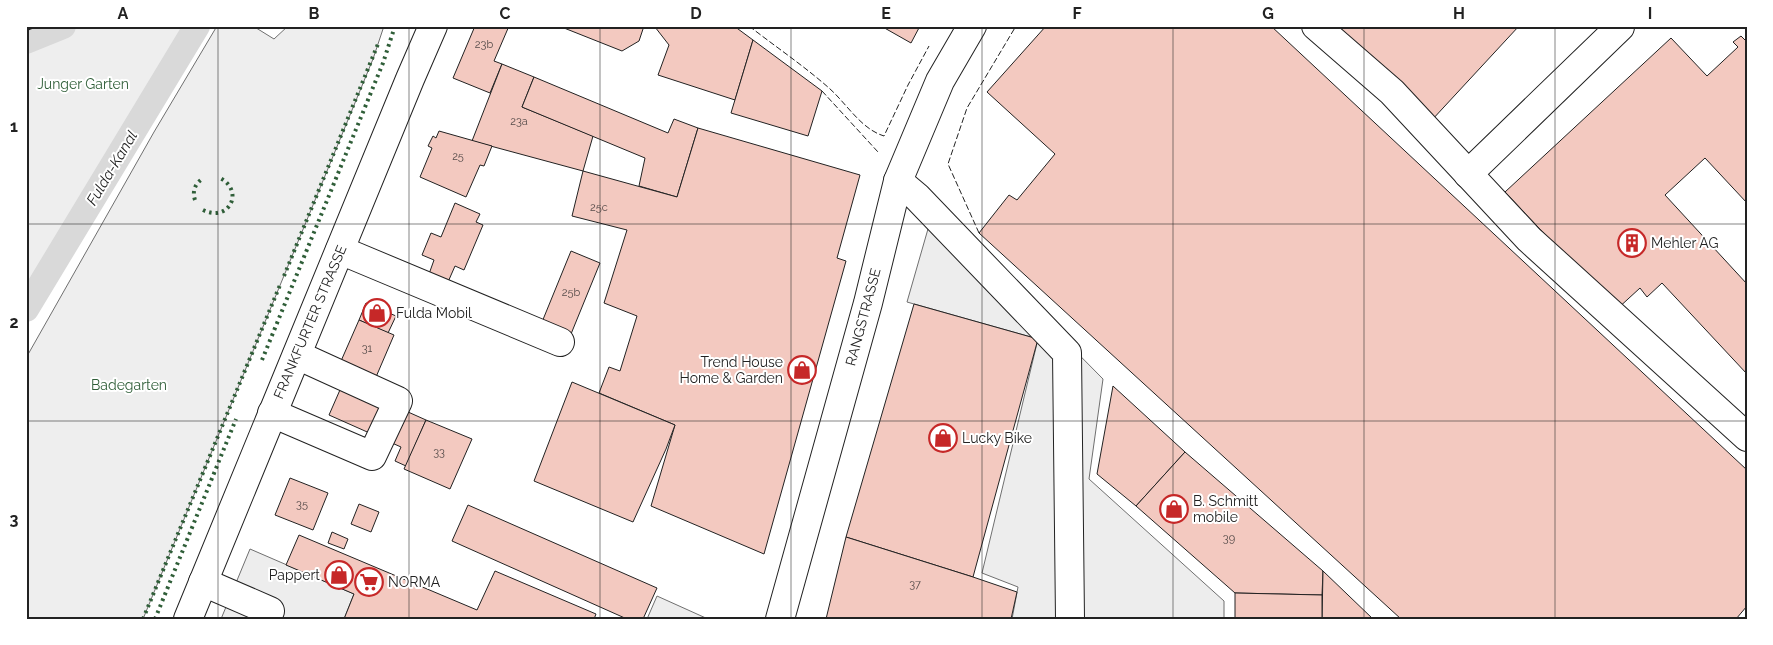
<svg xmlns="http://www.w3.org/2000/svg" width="1773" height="645" font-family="Raleway,sans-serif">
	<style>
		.green { fill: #eee; stroke: #6f6f6f }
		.parking { fill: #ededed; stroke: #6f6f6f }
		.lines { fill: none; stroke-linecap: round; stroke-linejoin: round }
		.canal { stroke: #d9d9d9; stroke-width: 26 }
		.building { fill: #f3c9c0; stroke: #222 }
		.minor-casing { stroke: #222; stroke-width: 30 }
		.major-casing { stroke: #222; stroke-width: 30 }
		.minor { stroke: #fff; stroke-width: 28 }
		.major { stroke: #fff; stroke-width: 28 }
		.hedge { stroke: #2f5e38; stroke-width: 4; stroke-dasharray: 2.5 4; stroke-linecap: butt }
		.fence { stroke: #222; stroke-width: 1; stroke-dasharray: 6 2.5; stroke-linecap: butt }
		.wall { stroke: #222; stroke-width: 2.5 }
		.grid { fill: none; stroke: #222; stroke-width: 1; stroke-opacity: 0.55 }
		.labels { text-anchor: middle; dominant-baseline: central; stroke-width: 4; stroke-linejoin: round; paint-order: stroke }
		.number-label { font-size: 11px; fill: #564c4a }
		.park-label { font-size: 14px; fill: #2f5e38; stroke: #fff }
		.poi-label { font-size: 14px; fill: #222; stroke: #fff; text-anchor: start }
		.street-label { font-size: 14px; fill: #222; stroke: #fff }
		.water-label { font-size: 15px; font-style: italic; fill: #222; stroke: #fff }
		.neatline { fill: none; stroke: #222; stroke-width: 2 }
		.grid-label { font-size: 16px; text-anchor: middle; font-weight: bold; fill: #222 }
	</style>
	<rect width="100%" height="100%" fill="#fff"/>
	<g class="green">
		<path d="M26,26H187L26,289Z"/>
		<path d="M217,26H253L274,39L288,26H384L373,59L143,619H26V358L154,132Z"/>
	</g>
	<g class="parking">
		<path d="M934,208L1103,379L1089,479L1224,601V619H1012L1018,587L982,573L1038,339L907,302Z"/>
		<path d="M250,549L354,594L344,619H221Z"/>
		<path d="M657,596L708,619H647Z"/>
	</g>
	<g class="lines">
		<g class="canal">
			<path d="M26,41L63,26"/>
			<path d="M26,309L197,26"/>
		</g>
	</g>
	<g class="building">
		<path d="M475,26H509L494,61L502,64L490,93L453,78Z"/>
		<path d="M565,26H644L639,41L622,51L564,28Z"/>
		<path d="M653,26H734L753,40L735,100L658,75L669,45L655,27Z"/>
		<path d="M881,26H920L911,43Z"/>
		<path d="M1046,26H1271L1747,470V606L1736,619H1401L979,233L1009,195L1017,200L1055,154L987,92Z"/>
		<path d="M1330,26H1519L1431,121Z"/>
		<path d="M1741,36L1747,42V203L1705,158L1665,195L1747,284V374L1662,283L1647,297L1640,288L1616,310L1505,192L1671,38L1707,76L1738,47L1733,42Z"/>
		<path d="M753,40L822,91L808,136L731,113Z"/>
		<path d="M502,64L534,77L522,107L593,136L583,171L472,141Z"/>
		<path d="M534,77L668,133L674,119L698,128L677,197L639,186L645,158L522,107Z"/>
		<path d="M698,128L860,175L837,258L846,261L764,554L651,506L675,425L599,393L609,367L620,371L637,316L604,303L627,230L572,216L583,171L677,197Z"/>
		<path d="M439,131L492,146L484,166L480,165L466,197L420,177L432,148L428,146L433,136L436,138Z"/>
		<path d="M455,203L480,214L476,222L483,225L464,270L455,266L448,282L429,274L434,260L422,255L431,233L441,237Z"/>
		<path d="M571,251L600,263L571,334L542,322Z"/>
		<path d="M366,303L396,316L388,333L359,320Z"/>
		<path d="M914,304L1038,339L973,577L846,537Z"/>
		<path d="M359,320L394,335L376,377L341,361Z"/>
		<path d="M572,382L675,425L666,449L633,522L534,481Z"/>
		<path d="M343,383L426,420L406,466L395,461L401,447L329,415Z"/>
		<path d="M1113,386L1185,452L1136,506L1097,474Z"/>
		<path d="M426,420L472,439L450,489L404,469Z"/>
		<path d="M1185,452L1323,571L1322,595L1235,593L1136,506Z"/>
		<path d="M290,478L328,493L313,530L275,515Z"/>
		<path d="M359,504L379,512L371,532L351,524Z"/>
		<path d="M468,505L657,588L643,619H627L452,541Z"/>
		<path d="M332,532L348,539L344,549L328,543Z"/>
		<path d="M299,535L477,610L495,571L596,614L594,619H344L354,594L286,565Z"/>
		<path d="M846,537L973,577L1017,592L1011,619H826Z"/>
		<path d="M1323,571L1373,619H1322Z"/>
		<path d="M1235,593L1322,595V619H1235Z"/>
	</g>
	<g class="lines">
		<defs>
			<g id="minor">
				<path d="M1316,26L1392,92L1529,239L1747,437"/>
				<path d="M1468,174L1620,27"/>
				<path d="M898,181L917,197L1067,353L1070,619"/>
				<path d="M340,250L560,342"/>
				<path d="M272,413L372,456L398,401L297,355"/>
				<path d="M203,582L270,611"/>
				<path d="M780,619L868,303L898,181L940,81L972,26"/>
			</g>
			<path id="major" d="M188,619L410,79L433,26"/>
		</defs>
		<use href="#minor" class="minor-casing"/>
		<use href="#major" class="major-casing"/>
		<use href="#minor" class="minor"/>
		<use href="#major" class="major"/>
		<g class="hedge">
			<path d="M195,200C192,191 195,183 204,178"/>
			<path d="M203,210C229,223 245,191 220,178"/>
			<path d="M284,276L378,44"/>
			<path d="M262,360L383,63L395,26"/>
			<path d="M143,619L280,285"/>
			<path d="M155,619L236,419"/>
		</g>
		<g class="fence">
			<path d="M749,26C776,47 804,66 829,88C847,104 861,129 884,136L908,85L929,46"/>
			<path d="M822,91L878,152"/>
			<path d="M979,233L948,164L967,108L1016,26"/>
		</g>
		<path class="wall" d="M26,30L36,26"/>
	</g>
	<path class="grid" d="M218,26V619M409,26V619M600,26V619M791,26V619M982,26V619M1173,26V619M1364,26V619M1555,26V619M26,224H1747M26,421H1747"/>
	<defs>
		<symbol id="building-ring" viewBox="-11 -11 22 22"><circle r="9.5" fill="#fff" stroke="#c62828" stroke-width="1.5"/><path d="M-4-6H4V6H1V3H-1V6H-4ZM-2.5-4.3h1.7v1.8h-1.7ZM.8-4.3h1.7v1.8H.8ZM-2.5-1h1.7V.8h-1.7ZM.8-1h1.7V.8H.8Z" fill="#c62828"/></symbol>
		<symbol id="shop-ring" viewBox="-11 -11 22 22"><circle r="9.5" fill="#fff" stroke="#c62828" stroke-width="1.5"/><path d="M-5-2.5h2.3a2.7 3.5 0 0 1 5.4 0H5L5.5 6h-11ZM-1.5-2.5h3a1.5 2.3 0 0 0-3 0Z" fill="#c62828"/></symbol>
		<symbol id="supermarket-ring" viewBox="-11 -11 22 22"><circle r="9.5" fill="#fff" stroke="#c62828" stroke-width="1.5"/><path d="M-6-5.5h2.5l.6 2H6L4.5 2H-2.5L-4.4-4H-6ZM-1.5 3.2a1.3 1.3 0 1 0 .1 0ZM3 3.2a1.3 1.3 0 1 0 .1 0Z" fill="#c62828"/></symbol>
	</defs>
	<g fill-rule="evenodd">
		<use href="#building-ring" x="1616" y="227" width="32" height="32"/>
		<use href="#shop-ring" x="361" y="297" width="32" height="32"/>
		<use href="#shop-ring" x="786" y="354" width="32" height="32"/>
		<use href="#shop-ring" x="927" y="422" width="32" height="32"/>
		<use href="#shop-ring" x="1158" y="493" width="32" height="32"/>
		<use href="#shop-ring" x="323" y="559" width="32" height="32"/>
		<use href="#supermarket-ring" x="353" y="566" width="32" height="32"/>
	</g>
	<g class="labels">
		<g class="number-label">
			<text x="484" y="44">23b</text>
			<text x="519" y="121">23a</text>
			<text x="458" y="156">25</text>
			<text x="599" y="207">25c</text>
			<text x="571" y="292">25b</text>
			<text x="367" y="348">31</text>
			<text x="439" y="452">33</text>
			<text x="302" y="504">35</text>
			<text x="1229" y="538">39</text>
			<text x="915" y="584">37</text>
		</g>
		<g class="park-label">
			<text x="83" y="84">Junger Garten</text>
			<text x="129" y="385">Badegarten</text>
		</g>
		<g class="poi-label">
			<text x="1651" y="243">Mehler AG</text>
			<text x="396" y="313">Fulda Mobil</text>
			<text x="783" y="362" text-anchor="end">Trend House<tspan x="783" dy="16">Home &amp; Garden</tspan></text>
			<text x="962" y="438">Lucky Bike</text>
			<text x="1193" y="501">B. Schmitt<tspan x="1193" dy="16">mobile</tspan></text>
			<text x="320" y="575" text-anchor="end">Pappert</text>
			<text x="388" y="582">NORMA</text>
		</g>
		<g class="street-label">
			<text transform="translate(863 317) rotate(-75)">RANGSTRASSE</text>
			<text transform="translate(310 322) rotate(-67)">FRANKFURTER STRASSE</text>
		</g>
		<g class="water-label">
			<text transform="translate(112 168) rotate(-59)">Fulda-Kanal</text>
		</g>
	</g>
	<rect width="1773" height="645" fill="none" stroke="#ffffff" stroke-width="55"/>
	<rect x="28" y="28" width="1718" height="590" class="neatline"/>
	<g class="grid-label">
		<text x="123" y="19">A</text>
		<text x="314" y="19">B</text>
		<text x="505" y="19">C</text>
		<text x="696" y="19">D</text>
		<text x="886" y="19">E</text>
		<text x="1077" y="19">F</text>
		<text x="1268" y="19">G</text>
		<text x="1459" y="19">H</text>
		<text x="1650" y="19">I</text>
		<text x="14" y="132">1</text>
		<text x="14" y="328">2</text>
		<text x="14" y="525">3</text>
	</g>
</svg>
